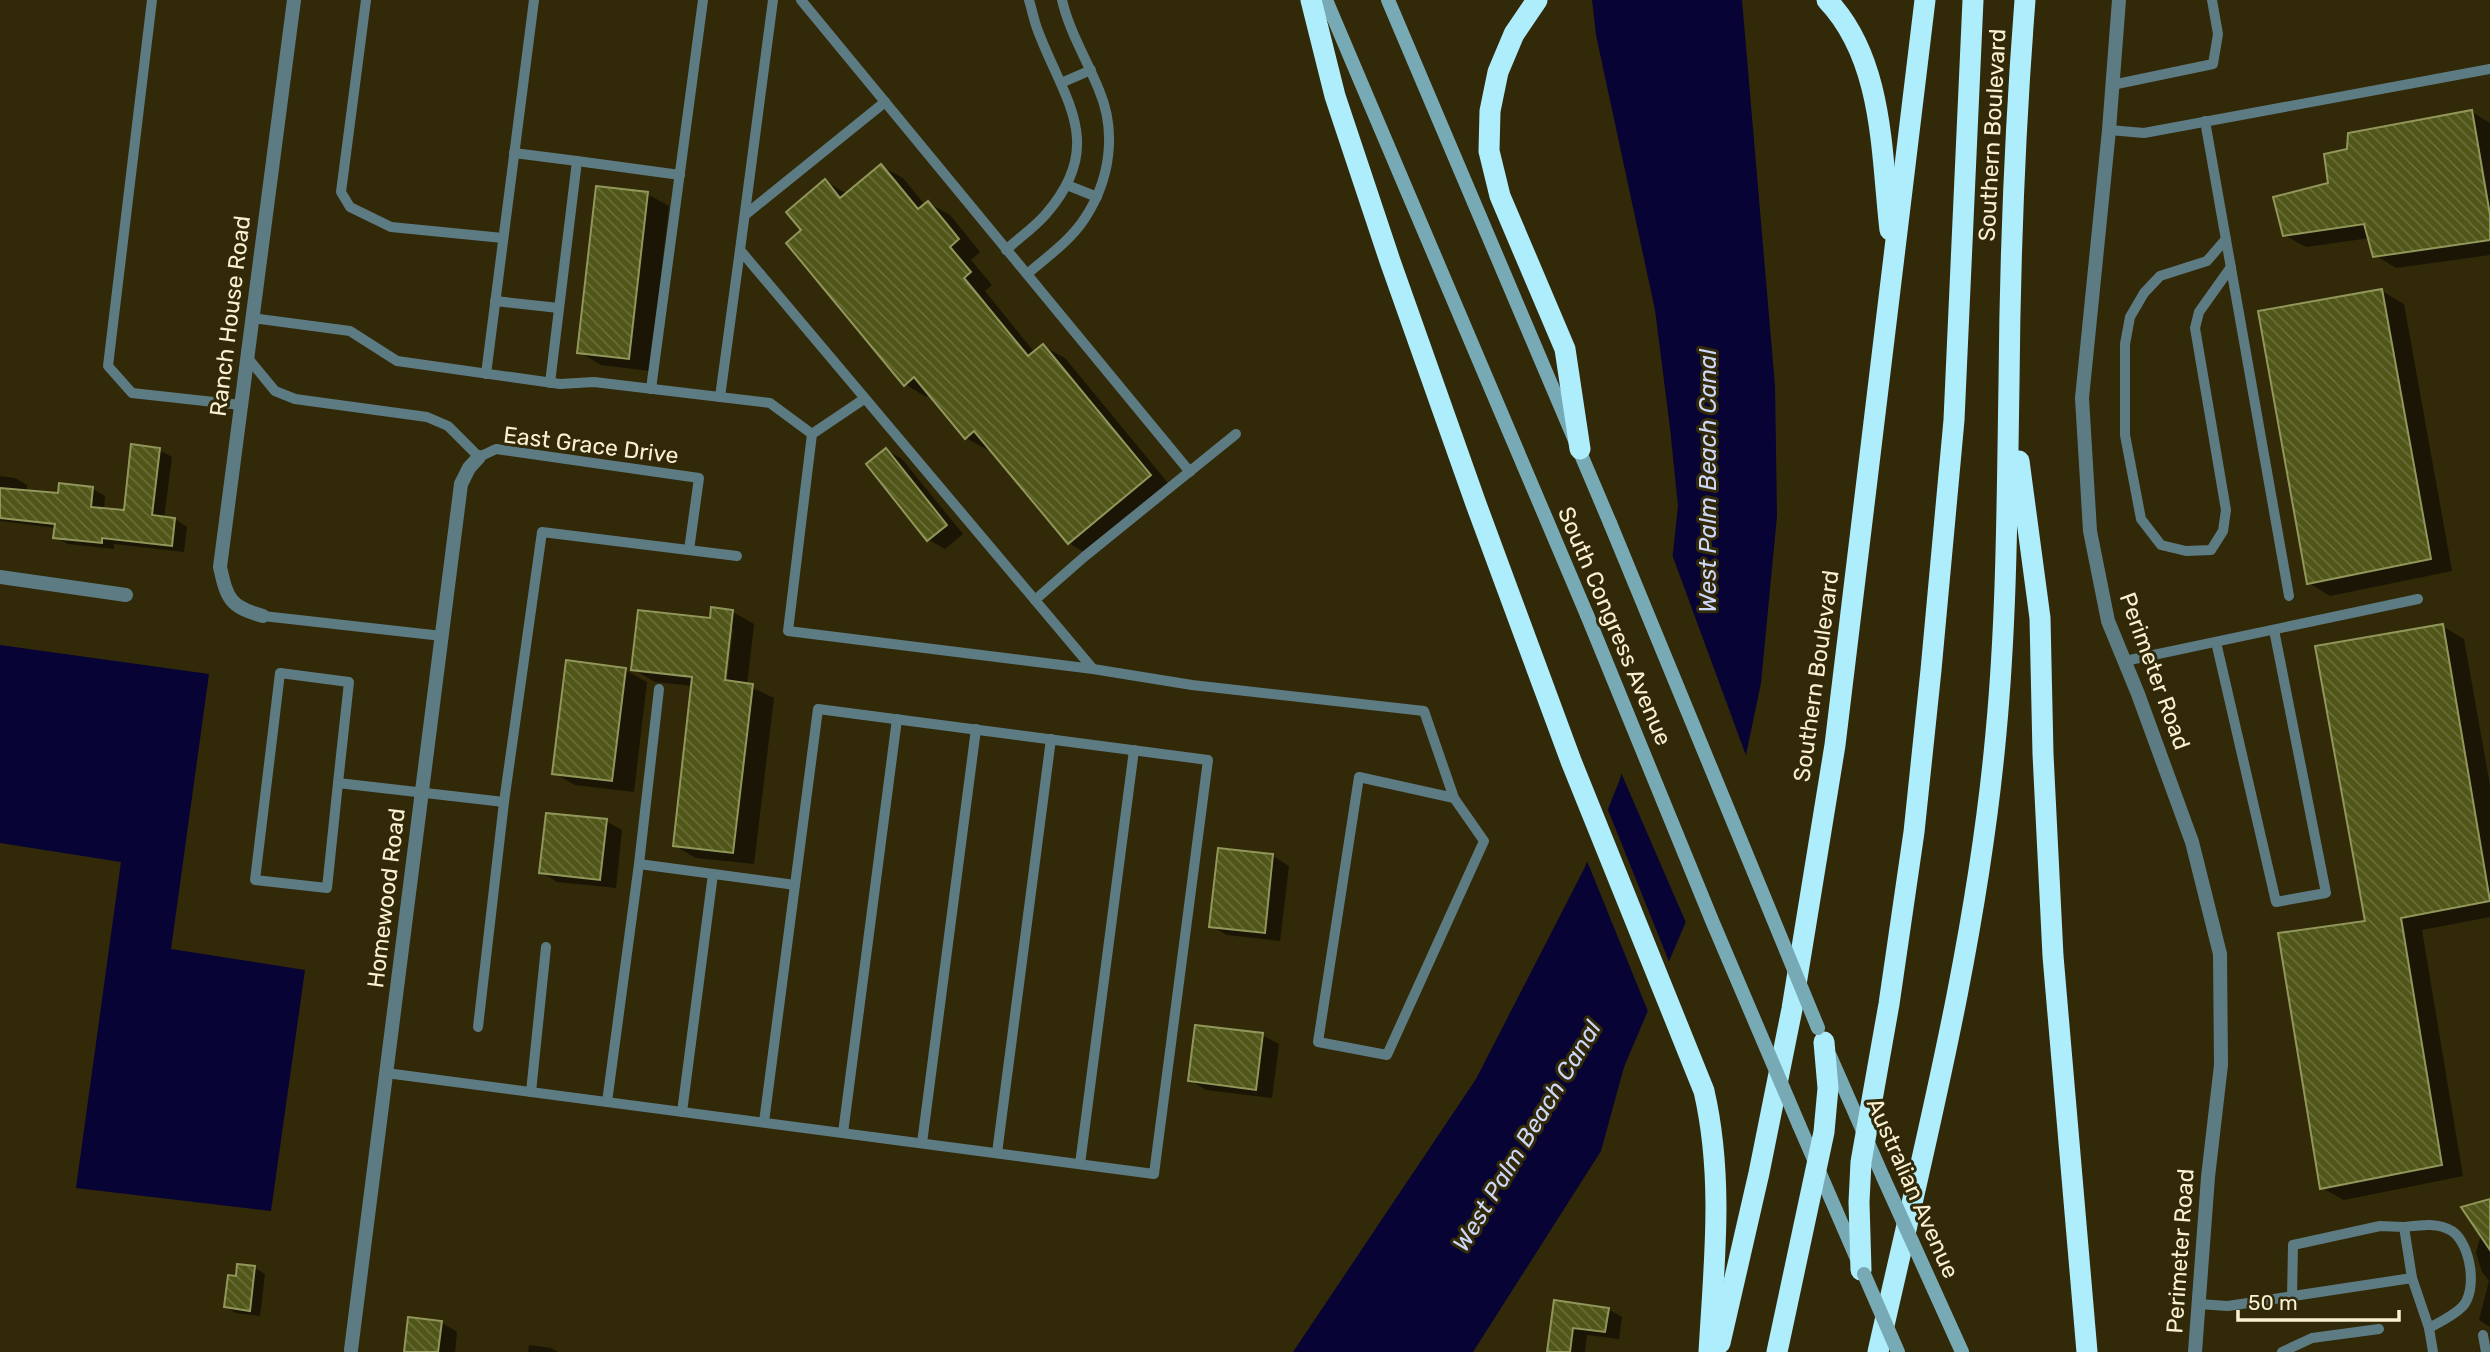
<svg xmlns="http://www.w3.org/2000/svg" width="2490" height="1352" font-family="Rubik,sans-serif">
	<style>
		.water { fill: #070335 }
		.pier { fill: #312908 }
		.shadow { fill: #0007; fill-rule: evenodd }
		.building { fill: url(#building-back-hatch); stroke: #91975b; stroke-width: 2 }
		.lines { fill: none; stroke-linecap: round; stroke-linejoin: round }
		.lane { stroke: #5d7b83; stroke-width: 10 }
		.street { stroke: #5d7b83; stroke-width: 14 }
		.secondary { stroke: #78aab6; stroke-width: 14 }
		.highway { stroke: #aeedfb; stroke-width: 21 }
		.secondary-bridge { stroke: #78aab6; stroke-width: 14 }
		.labels { text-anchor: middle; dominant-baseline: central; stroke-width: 6; stroke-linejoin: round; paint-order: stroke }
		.street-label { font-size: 23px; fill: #faf1d3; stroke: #312908 }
		.water-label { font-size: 24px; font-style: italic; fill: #cdd7f9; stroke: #312908 }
	</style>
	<defs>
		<pattern id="building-back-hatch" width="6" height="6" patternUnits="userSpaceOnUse" patternTransform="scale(1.75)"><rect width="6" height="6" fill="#505518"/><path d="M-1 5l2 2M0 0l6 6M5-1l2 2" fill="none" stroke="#6a6e39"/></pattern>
	</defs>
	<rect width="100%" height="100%" fill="#312908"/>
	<g class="water">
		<path d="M1592,0H1742L1775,386L1777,516L1761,683L1746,755L1716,851L1624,1067L1601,1151L1473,1352H1293L1476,1079L1585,867L1620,779L1668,599L1678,506L1670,428L1655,310L1596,35Z"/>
		<path d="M0,645L209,674L171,949L305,970L271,1211L76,1188L121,862L0,843Z"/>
	</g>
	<g class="pier">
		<path d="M1670,549L1748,761L1719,852L1687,925L1619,768L1665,599Z"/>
		<path d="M1606,805L1670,964L1649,1014L1585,856Z"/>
	</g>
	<g class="shadow">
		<path d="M2472,112L2490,123V255L2396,268L2375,255L2370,238L2306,247L2284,235L2330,185Z"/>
		<path d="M881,166L903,178L925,205L928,203L950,215L980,252L971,260L992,285L985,291L1035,353L1043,346L1065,358L1172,488L1090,556L1069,543L990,448L988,450L966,438L930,394L926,397L905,384L803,230L825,181L847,194Z"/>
		<path d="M647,194L669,206L650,371L601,365L579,352Z"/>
		<path d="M2382,291L2404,304L2452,571L2330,596L2309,583Z"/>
		<path d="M159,450L172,457L164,518L175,519L187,527L184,552L114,544V549L68,544L55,537L56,528L0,521V476L15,478L27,485V492L60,495L93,489L105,496L104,510L125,512Z"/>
		<path d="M886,450L902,459L963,534L945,549L929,540Z"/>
		<path d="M733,612L754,624L747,685L774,698L754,864L696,858L674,845L693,686L655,682L633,669ZM729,629H733L726,689H722Z"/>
		<path d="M2442,626L2464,639L2490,785V917L2422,930L2463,1176L2344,1200L2322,1188Z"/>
		<path d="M625,670L647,682L634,792L575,785L554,773Z"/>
		<path d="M606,821L622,830L616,888L557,882L541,872Z"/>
		<path d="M1273,856L1289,866L1280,941L1227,935L1211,926Z"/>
		<path d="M1262,1035L1279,1044L1272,1098L1206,1090L1190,1080Z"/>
		<path d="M2490,1201V1327L2479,1320L2489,1281L2482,1272L2476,1253Z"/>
		<path d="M239,1266L255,1268L265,1274L260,1316L236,1313L226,1307L237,1278Z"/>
		<path d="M1555,1302L1608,1309L1622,1317L1619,1339L1587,1335L1585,1352H1549Z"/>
		<path d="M441,1322L457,1332L455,1352H405Z"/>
		<path d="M529,1345L551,1348L558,1352H528Z"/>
	</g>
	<g class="building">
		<path d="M2472,110L2490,215V240L2373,257L2364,224L2283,236L2273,197L2328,183L2324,154L2347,149L2348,133Z"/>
		<path d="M881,164L918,209L928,201L959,239L950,247L971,272L964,278L1028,356L1043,344L1151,475L1068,544L974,431L965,439L914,377L904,386L786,243L801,230L786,212L825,179L840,198Z"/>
		<path d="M596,186L648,192L629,359L577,353Z"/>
		<path d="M2382,289L2431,559L2307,584L2258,311Z"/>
		<path d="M131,444L160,448L152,515L175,518L172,546L102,538V543L53,538L55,524L0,518V488L58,493L59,483L93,487L91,507L124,510Z"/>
		<path d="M886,448L947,525L927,541L866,464Z"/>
		<path d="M711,607L733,610L725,680L753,684L733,853L673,846L692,677L631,670L638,610L710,618Z"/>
		<path d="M2443,624L2490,901L2401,918L2442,1165L2320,1189L2278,933L2365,921L2315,646Z"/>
		<path d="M566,660L626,668L612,781L552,774Z"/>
		<path d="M546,813L607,819L600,880L539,873Z"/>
		<path d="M1218,848L1273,854L1265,933L1209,927Z"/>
		<path d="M1195,1025L1263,1033L1256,1090L1188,1081Z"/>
		<path d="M2490,1199V1250L2461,1207Z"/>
		<path d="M237,1264L255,1266L250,1311L224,1307L228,1275L236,1276Z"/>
		<path d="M1554,1300L1609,1308L1605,1332L1573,1328L1570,1352H1547Z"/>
		<path d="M408,1317L442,1321L438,1352H404Z"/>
	</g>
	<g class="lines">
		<g class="lane">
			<path d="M152,0L108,366L132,393L241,405"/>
			<path d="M366,0L341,192L350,207L391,227L503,238"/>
			<path d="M773,0L740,250L1093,669L1192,685L1424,711L1454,798L1484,841L1387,1055L1318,1042L1359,777L1454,798"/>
			<path d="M801,0L1190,472"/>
			<path d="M1061,83L1091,70"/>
			<path d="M2112,85L2213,64L2218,34L2212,0"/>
			<path d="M2205,121L2289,596"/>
			<path d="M2109,130L2144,133L2490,69"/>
			<path d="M514,153L577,161"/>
			<path d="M1067,185L1097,197"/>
			<path d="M745,215L885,102"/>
			<path d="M2226,239L2207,261L2160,276L2144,293L2130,317L2125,344V435L2141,519L2161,545L2186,551L2211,550L2223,531L2226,510L2195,328L2199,312L2231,267"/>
			<path d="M1006,250C1019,238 1035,227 1046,214C1107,144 1064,100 1038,31C1034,21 1032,10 1029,0"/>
			<path d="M1027,274C1047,257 1071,240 1085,218C1110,180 1117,132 1099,90C1087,60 1069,31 1062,0"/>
			<path d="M495,301L559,308"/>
			<path d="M252,318L350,331L397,361L560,384L594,382L770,403L812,434"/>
			<path d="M247,357L275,391L295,399L427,417L448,426L479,457L496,449L699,478L689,550"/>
			<path d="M486,374L534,0"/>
			<path d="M550,383L577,161L680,175"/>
			<path d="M651,389L703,0"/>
			<path d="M720,397L740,250"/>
			<path d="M864,399L812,434L788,631L1093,669"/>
			<path d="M1035,600L1084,557L1236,434"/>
			<path d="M263,616L442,636"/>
			<path d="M2216,642L2276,902L2326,893L2274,630"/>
			<path d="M2125,661L2418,599"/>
			<path d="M338,783L349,682L280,673L255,880L327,888L338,783L504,802L478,1027"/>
			<path d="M504,802L542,532L737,556"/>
			<path d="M639,864L659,689"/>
			<path d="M386,1073L1154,1174L1208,760L818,709L764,1122"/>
			<path d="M531,1092L546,947"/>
			<path d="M607,1102L639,864L795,885"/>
			<path d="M682,1112L713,874"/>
			<path d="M843,1133L897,719"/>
			<path d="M922,1143L976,729"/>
			<path d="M997,1153L1051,739"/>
			<path d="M1080,1164L1134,750"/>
			<path d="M2404,1227C2420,1225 2438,1222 2452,1231C2471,1244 2478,1291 2462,1307C2453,1316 2440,1322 2429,1328"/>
			<path d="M2292,1298L2293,1245L2380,1226L2404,1227L2412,1278"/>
			<path d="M2198,1304L2228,1306L2412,1278L2429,1328L2433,1352"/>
			<path d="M2483,1335L2486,1352"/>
			<path d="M2282,1352L2312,1338L2379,1329"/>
		</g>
		<g class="street">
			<path d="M2119,0L2109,130L2082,398L2090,531L2108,621L2138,694L2192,842L2220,954L2221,1065L2208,1177L2195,1352"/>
			<path d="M0,577L126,595"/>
			<path d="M263,616C230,607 227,599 220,567L294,0"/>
			<path d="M351,1350L461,484L469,468L479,457"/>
		</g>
		<g class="secondary">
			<path d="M1326,0L1587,615"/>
			<path d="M1388,0L1610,523"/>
			<path d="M1830,1056L1883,1177"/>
			<path d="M1799,1125L1857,1259"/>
		</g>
		<g class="highway">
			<path d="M1311,0L1335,96L1390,261L1476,504L1571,761L1704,1091C1724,1178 1714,1264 1709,1352"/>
			<path d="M1537,0L1514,34L1498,72L1490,111L1489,151L1500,196L1565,349L1580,449"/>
			<path d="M1827,0C1884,60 1881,153 1890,230"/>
			<path d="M2019,461L2040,618L2043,754L2053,956L2087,1352"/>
			<path d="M1861,1270L1859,1202L1861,1162L1889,1004L1914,832L1931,670L1954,420L1973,0"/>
			<path d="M1720,1343L1759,1173L1792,1009L1835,745L1925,0"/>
			<path d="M1777,1352L1824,1132L1828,1088L1824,1042"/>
			<path d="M1878,1352C1924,1147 1977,943 1996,733C2007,616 2007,500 2009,384C2010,256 2015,128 2025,0"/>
		</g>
		<g class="secondary-bridge">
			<path d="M1610,523L1818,1028"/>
			<path d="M1587,615L1713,923L1799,1125"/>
			<path d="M1883,1177L1962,1352"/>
			<path d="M1864,1274L1898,1352"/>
		</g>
	</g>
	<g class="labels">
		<g class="street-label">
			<text transform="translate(1992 135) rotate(-87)">Southern Boulevard</text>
			<text transform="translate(230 316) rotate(-83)">Ranch House Road</text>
			<text transform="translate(591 445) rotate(7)">East Grace Drive</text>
			<text transform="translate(1615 626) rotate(67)">South Congress Avenue</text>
			<text transform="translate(2155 671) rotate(70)">Perimeter Road</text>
			<text transform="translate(1816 676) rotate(-82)">Southern Boulevard</text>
			<text transform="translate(386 898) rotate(-83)">Homewood Road</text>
			<text transform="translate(1913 1188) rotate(66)">Australian Avenue</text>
			<text transform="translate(2180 1251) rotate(-86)">Perimeter Road</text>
		</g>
		<g class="water-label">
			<text transform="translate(1708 481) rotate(-90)">West Palm Beach Canal</text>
			<text transform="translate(1527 1136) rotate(-59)">West Palm Beach Canal</text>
		</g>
	</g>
	<path d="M2238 1310v10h161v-10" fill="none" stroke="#faf1d3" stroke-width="3.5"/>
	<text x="2248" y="1310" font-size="21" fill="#faf1d3" stroke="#312908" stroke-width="5" paint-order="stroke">50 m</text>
</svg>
